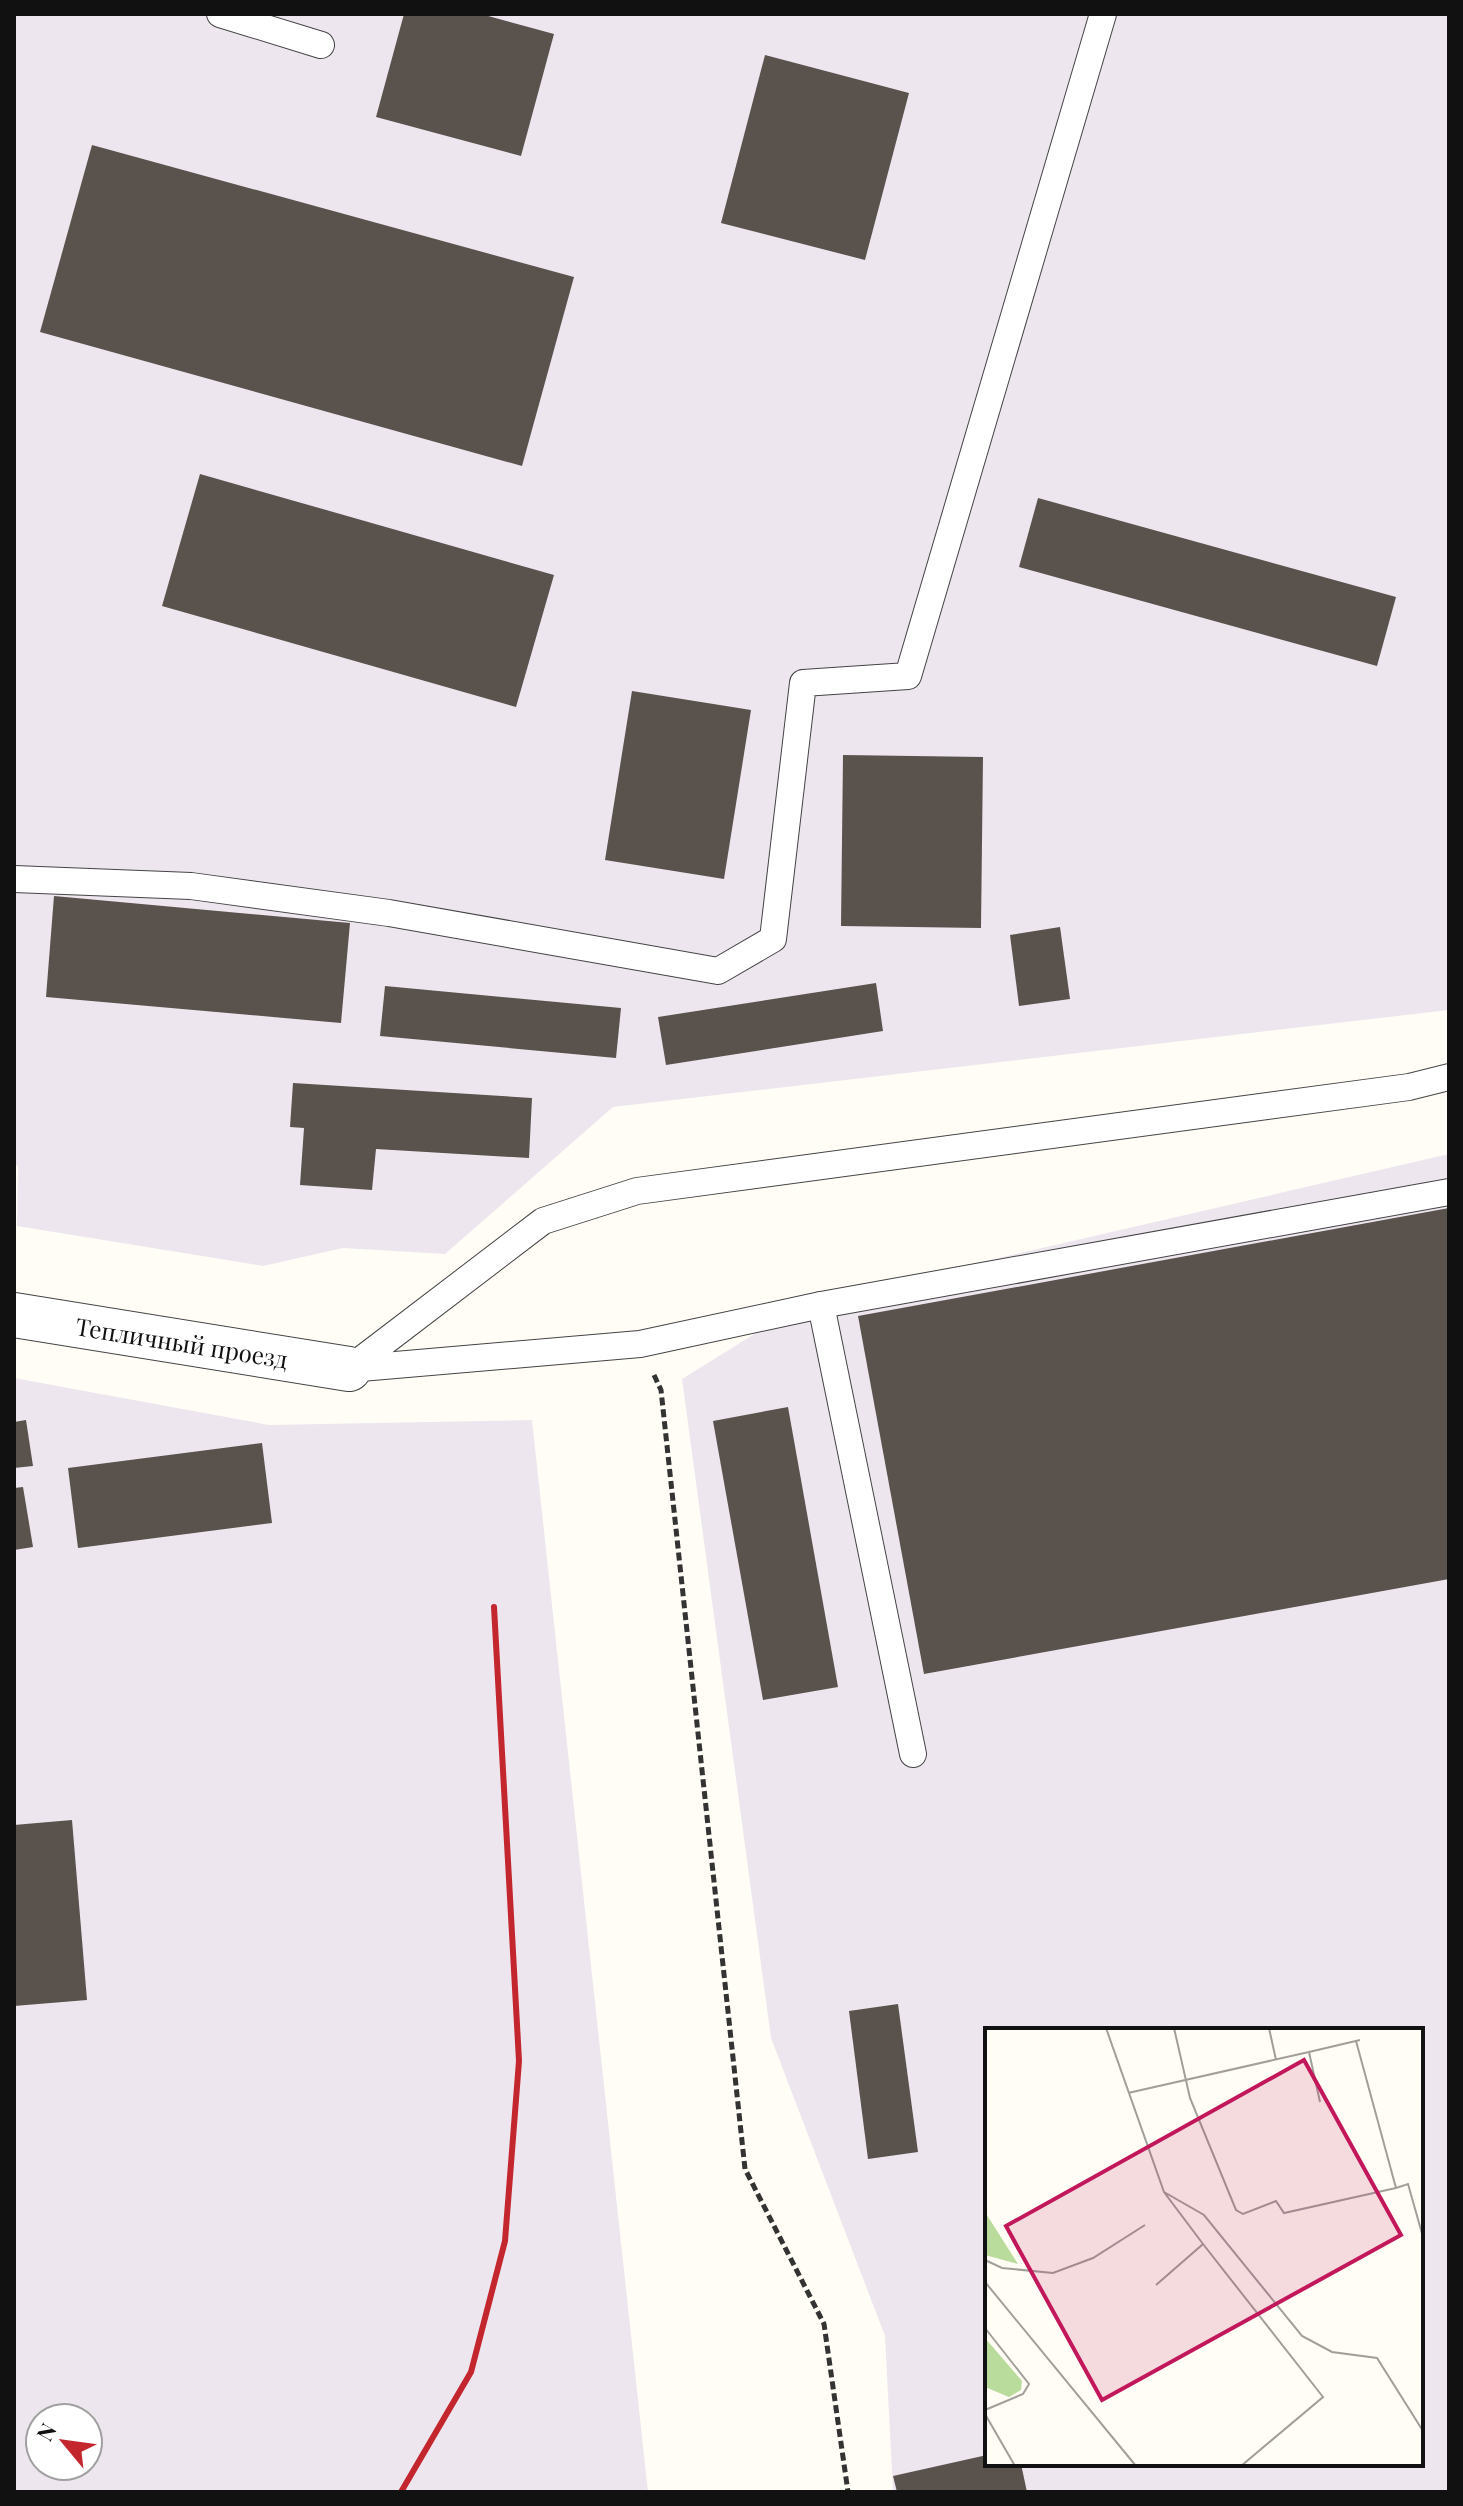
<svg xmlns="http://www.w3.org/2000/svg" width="1463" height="2506" font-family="'Playfair Display',serif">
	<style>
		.industrial { fill: #eee6ef; fill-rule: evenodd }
		.building { fill: #5a524d }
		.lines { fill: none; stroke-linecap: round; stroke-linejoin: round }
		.lane-casing { stroke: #444; stroke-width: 28 }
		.street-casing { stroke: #444; stroke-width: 46 }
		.path { stroke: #333; stroke-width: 5; stroke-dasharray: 8 4; stroke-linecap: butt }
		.lane { stroke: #fff; stroke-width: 26 }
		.street { stroke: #fff; stroke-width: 44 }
		.rail { stroke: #c4262e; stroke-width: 6 }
		.labels { text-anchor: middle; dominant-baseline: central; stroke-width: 8; stroke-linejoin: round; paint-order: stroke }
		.street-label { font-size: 24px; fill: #111; stroke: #fff }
		.inset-road { fill: none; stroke: #a09f9a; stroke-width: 2 }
		.view { fill: #c2185b; fill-opacity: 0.15; stroke: #c2185b; stroke-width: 4 }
		.inset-edge { fill: none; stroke: #111; stroke-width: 4 }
	</style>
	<rect width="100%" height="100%" fill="#fffdf5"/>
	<g class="industrial">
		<path d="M14,14H1449V1010L613,1107L445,1254L343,1248L263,1266L17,1226L18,1166L14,1165Z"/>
		<path d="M1449,1154V2492H893L885,2336L771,2038L682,1379L804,1303ZM987,2030H1421V2464H987Z"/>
		<path d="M14,1378L269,1425L532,1420L648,2492H14ZM40,2418H88V2466H40Z"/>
	</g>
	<g class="building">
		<path d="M404,14H481L554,34L521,156L376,117Z"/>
		<path d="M765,55L909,93L865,260L721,223Z"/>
		<path d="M92,145L574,277L522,466L40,332Z"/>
		<path d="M200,474L554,575L516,707L162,606Z"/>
		<path d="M1038,498L1396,597L1377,666L1019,567Z"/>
		<path d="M632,691L751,710L724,879L605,860Z"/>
		<path d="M843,755L983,757L981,928L841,926Z"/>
		<path d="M54,896L350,923L341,1023L46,997Z"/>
		<path d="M1060,927L1070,999L1019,1006L1010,935Z"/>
		<path d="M876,983L883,1031L666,1065L658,1017Z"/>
		<path d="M385,986L621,1008L616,1058L380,1036Z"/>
		<path d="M293,1083L532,1098L529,1158L376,1149L372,1190L300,1185L304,1128L290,1127Z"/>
		<path d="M1449,1208V1579L924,1674L858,1316Z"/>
		<path d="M788,1407L838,1687L763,1700L713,1421Z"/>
		<path d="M26,1420L33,1466L14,1468V1422Z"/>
		<path d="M262,1443L272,1523L78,1548L68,1468Z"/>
		<path d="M23,1487L33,1547L14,1550V1488Z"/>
		<path d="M72,1820L87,2000L14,2006V1825Z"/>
		<path d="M898,2004L918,2152L868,2159L849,2011Z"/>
		<path d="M987,2455V2464H1021L1027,2492H897L893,2476Z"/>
	</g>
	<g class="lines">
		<defs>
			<g id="lane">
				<path d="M220,14L321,45"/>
				<path d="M14,879L191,886L389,913L718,971L773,939L803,683L908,676L1103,14"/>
				<path d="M821,1305L1449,1192"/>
				<path d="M349,1369L543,1221L637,1191L1409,1087L1449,1077"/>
				<path d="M349,1369L640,1344L821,1305L913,1754"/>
			</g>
			<path id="street" d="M14,1315L349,1369"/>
		</defs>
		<use href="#lane" class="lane-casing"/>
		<use href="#street" class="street-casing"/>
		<path class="path" d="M654,1375L661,1390L745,2169L824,2324L848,2492"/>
		<use href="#lane" class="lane"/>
		<use href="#street" class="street"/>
		<path class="rail" d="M401,2492L471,2372L505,2241L519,2061L494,1607"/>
	</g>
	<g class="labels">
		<g class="street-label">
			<text transform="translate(182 1342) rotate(9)">Тепличный проезд</text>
		</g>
	</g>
	<g transform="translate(985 2028)">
		<rect width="438" height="438" fill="#fffdf5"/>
		<path d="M0,184L33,236L0,227ZM0,310L37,353L36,362L24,369L0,359Z" fill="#b9dc9c"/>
		<path class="inset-road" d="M121,0L179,164L218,216L171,257M189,0L205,70L251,182L258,186L291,173L299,185L411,160L371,13M284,0L291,32M324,24L375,12M143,65L324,24L335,74M411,160L423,156L438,209M179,164L219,187L317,308L347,324L392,330L438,403M218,216L338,369L256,438M0,232L17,240L68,245L108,230L160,197M0,254L151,438M0,300L44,356L38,366L0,382M0,386L30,438"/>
		<path class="view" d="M319,32L416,207L117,372L21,198Z"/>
		<rect width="438" height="438" class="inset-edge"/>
	</g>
	<rect width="1463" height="2506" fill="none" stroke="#111111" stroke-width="32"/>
	<g transform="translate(64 2442) rotate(299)"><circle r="38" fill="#ffffff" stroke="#a0a0a0" stroke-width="2"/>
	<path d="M0-6L14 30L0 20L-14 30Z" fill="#c4262e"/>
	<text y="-12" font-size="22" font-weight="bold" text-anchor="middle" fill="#111111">N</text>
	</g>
</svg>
